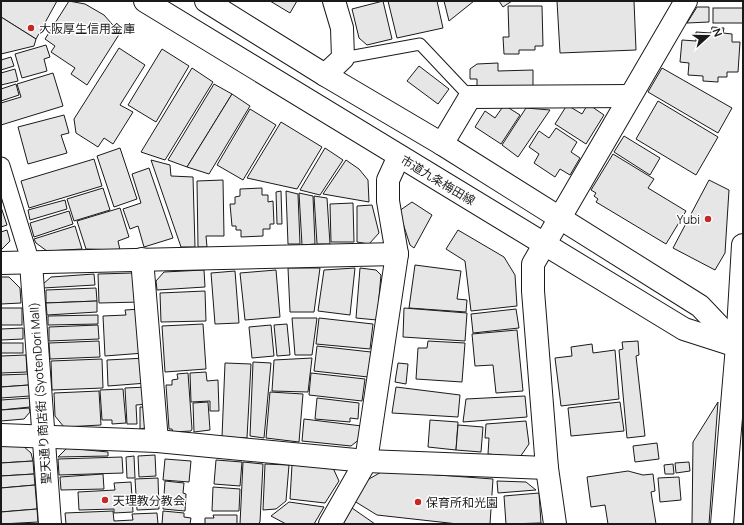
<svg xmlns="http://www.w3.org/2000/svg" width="744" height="525" font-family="Manrope,'Noto Sans JP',sans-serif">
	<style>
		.building { fill: #e6e6e6; stroke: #1a1a1a }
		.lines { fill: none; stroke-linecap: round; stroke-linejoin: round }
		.service-casing { stroke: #1a1a1a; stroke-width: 13 }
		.pedestrian-casing { stroke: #1a1a1a; stroke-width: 19 }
		.minor-casing { stroke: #1a1a1a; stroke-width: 24 }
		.tertiary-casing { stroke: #1a1a1a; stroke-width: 24 }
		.primary-casing { stroke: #1a1a1a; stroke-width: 24 }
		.service { stroke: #fff; stroke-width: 11 }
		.pedestrian { stroke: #fff; stroke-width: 17 }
		.minor { stroke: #fff; stroke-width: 22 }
		.tertiary { stroke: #fff; stroke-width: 22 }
		.primary { stroke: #fff; stroke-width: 22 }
		.poi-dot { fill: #c62828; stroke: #fff; stroke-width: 1.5 }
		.labels { text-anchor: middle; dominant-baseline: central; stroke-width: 3; stroke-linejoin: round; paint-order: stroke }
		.poi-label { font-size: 12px; fill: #1a1a1a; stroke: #fff; text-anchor: start }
		.street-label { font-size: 12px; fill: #1a1a1a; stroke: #fff }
	</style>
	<rect width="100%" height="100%" fill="#fff"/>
	<g class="building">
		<path d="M1,1H57L36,39L1,17Z"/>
		<path d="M69,1L85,4L104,15L120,33L87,85L71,74L75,68L51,52L55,46L45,39Z"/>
		<path d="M270,1H297L290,13Z"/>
		<path d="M383,1L392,39L367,45L359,38L352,9Z"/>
		<path d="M388,1H437L443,28L397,38Z"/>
		<path d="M444,1H474L449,21Z"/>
		<path d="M499,1H512L503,7Z"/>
		<path d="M557,1H634L636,50L560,53Z"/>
		<path d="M508,6H542L543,46H535V50H519V54H504L503,37H509Z"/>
		<path d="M697,7H709V22L687,23Z"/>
		<rect x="713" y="8" width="30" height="15"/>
		<path d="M1,17L36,39L34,46L1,54Z"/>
		<path d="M712,27L724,28L723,33L732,34V42H740L738,72H727V77H718V82L703,81V76L688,75L689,63L680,62L682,40L696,41V32L711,33Z"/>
		<path d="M46,45L50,57L44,59L47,71L22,78L15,54Z"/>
		<path d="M119,48L145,65L120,105L133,112L113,144L104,138L98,147L76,133L74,119Z"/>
		<path d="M162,49L189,66L156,122L128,105Z"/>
		<path d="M11,57L14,66L1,70V60Z"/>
		<path d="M498,63V71L533,70V89L477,91V79H470V69L477,64Z"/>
		<path d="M419,66L449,89L438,104L407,81Z"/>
		<path d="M192,68L213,82L165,160L141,152Z"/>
		<path d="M662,68L732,108L718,133L648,92Z"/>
		<path d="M15,69L18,81L1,85V73Z"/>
		<path d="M53,73L63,106L1,125V103L21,97L17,84Z"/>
		<path d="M16,84L19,95L1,101V89Z"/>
		<path d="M214,84L232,94L187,167L168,160Z"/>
		<path d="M232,94L250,106L209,174L187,167Z"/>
		<path d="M658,101L718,137L696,175L636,139Z"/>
		<path d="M588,104L604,115L586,144L555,124L567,105L582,114Z"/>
		<path d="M504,105L520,115L501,144L475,127L485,111L495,118Z"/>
		<path d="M526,108L550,110L518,157L502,145Z"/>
		<path d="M250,109L276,125L243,180L217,165Z"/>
		<path d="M64,115L69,133L61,135L67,153L28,164L18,127Z"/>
		<path d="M281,122L322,147L297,189L247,178Z"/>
		<path d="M556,128L577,142L571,152L580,158L570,175L560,169L555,177L534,163L539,154L529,147L539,131L549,138Z"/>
		<path d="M624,136L660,158L650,175L614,152Z"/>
		<path d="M120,148L137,199L114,207L97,156Z"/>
		<path d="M325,148L343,160L320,195L300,190Z"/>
		<path d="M613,154L654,179L648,188L686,211L666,244L596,202L598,199L594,196L596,193L591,190Z"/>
		<path d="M94,159L102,186L29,208L21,181Z"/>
		<path d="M151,160L170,165L171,176L193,177L195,247H181Z"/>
		<path d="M346,160L359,169L368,180L369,202L323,194Z"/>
		<path d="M149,168L173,238L144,247L138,226L130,229L123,209L141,203L132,174Z"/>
		<path d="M223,180L224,236H206L207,247H198L197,181Z"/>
		<path d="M709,180L729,190L725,253L715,270L673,248Z"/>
		<path d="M103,188L110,210L74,221L67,199Z"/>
		<path d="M262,188V195H268V202L273,201L274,224H270V229H263V236L241,237V230H236V226H232L230,204H235V197L240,196V189Z"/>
		<path d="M281,191L282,224H277L276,192Z"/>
		<path d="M286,191L298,194L300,244H288Z"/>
		<path d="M299,193L313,196L315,244L302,245Z"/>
		<path d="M314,196L327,198L330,244H317Z"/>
		<path d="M65,200L67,209L30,220L28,210Z"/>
		<path d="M412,202L432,215L414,248L410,245L399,211Z"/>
		<path d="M353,203L354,242H331L330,204Z"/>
		<path d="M372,205L379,233L369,244L357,242V206Z"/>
		<path d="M1,207L7,225L1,227Z"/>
		<path d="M120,208L129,237L118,241L120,250L86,249L77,221Z"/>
		<path d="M69,211L73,224L34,237L30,223Z"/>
		<path d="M75,226L82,249L47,251L36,243L34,239Z"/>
		<path d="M7,230L10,241L1,250V232Z"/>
		<path d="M458,230L504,257L515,275L517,306L471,311L465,261L446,249Z"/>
		<path d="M415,265L461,271L457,299L467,300L466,312L409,308Z"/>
		<path d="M288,268H320L314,312H290Z"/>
		<path d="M355,268L350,315L318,311L324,270Z"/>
		<path d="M360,268L376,270L381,275L377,320L356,318Z"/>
		<path d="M204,270L205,287L157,290L156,281L164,272Z"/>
		<path d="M276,270L280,317L245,320L240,273Z"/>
		<path d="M235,271L239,323L215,324L211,273Z"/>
		<path d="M133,273L141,302L99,303L98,274Z"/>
		<path d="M94,274L95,285L43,288V284L51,277Z"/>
		<path d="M1,277H9L20,288L21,303L1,304Z"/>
		<path d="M96,288L97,301L46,303V290Z"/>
		<path d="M205,291L206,321L161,322L160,293Z"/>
		<path d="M97,301V312L47,315L46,303Z"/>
		<rect x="1" y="308" width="21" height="17"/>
		<path d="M404,308L467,313L465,341L403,337Z"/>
		<path d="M141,309L144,353L105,356L103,316L126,315L125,310Z"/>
		<path d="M516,309L519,328L473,333L471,314Z"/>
		<path d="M98,315V324L48,325V316Z"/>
		<path d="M292,318H317L312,355H295Z"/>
		<path d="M319,318L373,324L370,349L316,344Z"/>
		<path d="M203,324L206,369L165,372L162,326Z"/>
		<path d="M287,324L290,355L277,356L274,325Z"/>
		<path d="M98,325L99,339L49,341V327Z"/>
		<path d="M271,325L274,356L252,358L249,327Z"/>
		<path d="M23,328V339L1,340V329Z"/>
		<path d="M517,330L523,391L496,393L493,365L475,366L472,334Z"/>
		<path d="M99,341L100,357L50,359L49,343Z"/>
		<path d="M428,341L465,343L462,382L416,379L418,348H427Z"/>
		<path d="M638,341L639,355L636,356L645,436L627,438L619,350L623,349L622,342Z"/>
		<rect x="1" y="343" width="22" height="10"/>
		<path d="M592,344L593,353L615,350L619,399L561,406L555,358L572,356L571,347Z"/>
		<path d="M317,346L371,352L368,377L314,371Z"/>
		<path d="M26,355L27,372L1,373V356Z"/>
		<path d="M146,358L147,383L108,386L107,360Z"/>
		<path d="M312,358L308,392L272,391L274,360Z"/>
		<path d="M102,359L103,388L52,390L51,361Z"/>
		<path d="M253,362L271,363L264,438L250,436Z"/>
		<path d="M225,363L251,364L247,438L222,437Z"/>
		<path d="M398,363L408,364L406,384L395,382Z"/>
		<path d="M206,372L207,381L218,380L219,411H210V401L191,402L190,373Z"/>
		<path d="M188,373L192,429L191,431L173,432L172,429H169L166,385H172V380L178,379L177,374Z"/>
		<path d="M311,373L365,379L362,401L309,395Z"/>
		<path d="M28,374L29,385L1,387V375Z"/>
		<path d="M29,385L30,396L1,398V387Z"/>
		<path d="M147,387L148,404L136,405L137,424H127L125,388Z"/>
		<path d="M396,387L460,395L458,417L392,413Z"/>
		<path d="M123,389L126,423L112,424V420H102L100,390Z"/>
		<path d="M99,391L101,425L64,427L55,416L54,393Z"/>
		<path d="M270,392L303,394L299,442L266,438Z"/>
		<path d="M525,396L527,417L463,422L466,399Z"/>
		<path d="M30,398V407L1,410V400Z"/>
		<path d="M317,398L359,403L358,419L350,418V422L315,419Z"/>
		<path d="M208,402L210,430L194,432L193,403Z"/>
		<path d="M620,402L624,431L571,436L568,408Z"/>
		<path d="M718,402L709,524H692L693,442Z"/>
		<path d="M140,407H149L145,428L140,429Z"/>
		<path d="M29,408L30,412L24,419L1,421V410Z"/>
		<path d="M304,419L362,426L361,438L351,446L302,441Z"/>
		<path d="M430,420L458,422L456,450L428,447Z"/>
		<path d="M526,421L529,444L520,457L488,454L489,438H485L486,424Z"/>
		<path d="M458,425L483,427L481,452L456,450Z"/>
		<path d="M657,443L659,459L635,462L633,446Z"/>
		<path d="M22,445L31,453L33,461L1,463V446Z"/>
		<path d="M67,448L108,452V456L58,457Z"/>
		<path d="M155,455L156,476L139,477L138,456Z"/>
		<path d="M134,456L135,478H127L126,457Z"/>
		<path d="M122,457L123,473L59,475L58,459Z"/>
		<path d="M165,459L191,461L189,482L163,480Z"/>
		<path d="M216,460L242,462L240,486L214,484Z"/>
		<path d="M33,461L34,474L1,476V463Z"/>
		<path d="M243,462L263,464L260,522L258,524H240Z"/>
		<path d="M689,462L690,471L676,473L675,463Z"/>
		<path d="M265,464L289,465L286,501L276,509L263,510Z"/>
		<path d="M673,464L674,474H665L664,465Z"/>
		<path d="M292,465L333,468L339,481L325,503L290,499Z"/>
		<path d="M383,471L493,479L490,524H458L377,515L351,499L369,479Z"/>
		<path d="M628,471L643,475L653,474L655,491L651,492L656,524H608L605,505L591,507L587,477Z"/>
		<path d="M34,474L35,485L1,488V476Z"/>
		<path d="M103,474L104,489L61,490L60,477Z"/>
		<path d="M679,477L681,500L660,502L658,478Z"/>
		<path d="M158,478L159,509L137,510L135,479Z"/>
		<path d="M165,481L184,483L183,493L186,494L185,511L163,509Z"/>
		<path d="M497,481L526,482L536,490L498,493Z"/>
		<path d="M131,482L133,512L114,513V509L79,510L78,492L115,490L114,483Z"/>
		<path d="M35,485L37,509L1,512V488Z"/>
		<path d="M213,487L240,489L239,511H212Z"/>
		<path d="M539,493L541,523L506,524L504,496Z"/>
		<path d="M289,502L324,507L314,524H286L271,516Z"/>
		<path d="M352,508L375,524H343Z"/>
		<path d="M37,509L38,522L1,524V512Z"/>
		<path d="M113,511L114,521L133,520L132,514L157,513L158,524H66L65,513Z"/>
		<path d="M163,511L184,513V517L191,518L190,524H162Z"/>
		<path d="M213,515H237V524H205V518H214Z"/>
	</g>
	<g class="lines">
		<defs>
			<path id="service" d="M343,58L420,44L470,97"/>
			<path id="pedestrian" d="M1,166L31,263"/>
			<g id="minor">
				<path d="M325,75L343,58L342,28L334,1"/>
				<path d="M442,144L470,97L630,96"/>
				<path d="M142,259L157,441"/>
				<path d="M1,263L397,254"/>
				<path d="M31,263L50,524"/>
				<path d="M1,435L157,441L366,461L547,468"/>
				<path d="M330,524L366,461L397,254L388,201V180L399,156"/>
				<path d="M555,524L547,468L533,291V264L686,1"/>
			</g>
			<path id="tertiary" d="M722,524L737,346L743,245"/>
			<g id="primary">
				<path d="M145,1L684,329L737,346"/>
				<path d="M206,1L325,75L442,144L700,306L736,344"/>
			</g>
		</defs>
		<use href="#service" class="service-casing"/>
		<use href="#pedestrian" class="pedestrian-casing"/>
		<use href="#minor" class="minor-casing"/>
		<use href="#tertiary" class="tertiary-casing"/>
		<use href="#primary" class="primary-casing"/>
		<use href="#service" class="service"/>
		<use href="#pedestrian" class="pedestrian"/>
		<use href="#minor" class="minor"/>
		<use href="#tertiary" class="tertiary"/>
		<use href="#primary" class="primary"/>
	</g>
	<g class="poi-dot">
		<circle cx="31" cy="28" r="4"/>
		<circle cx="708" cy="219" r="4"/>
		<circle cx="105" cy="500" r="4"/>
		<circle cx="418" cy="502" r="4"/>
	</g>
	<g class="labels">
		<g class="poi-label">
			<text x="39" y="28">大阪厚生信用金庫</text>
			<text x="700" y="219" text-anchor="end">Yubi</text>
			<text x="113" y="500">天理教分教会</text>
			<text x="426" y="502">保育所和光園</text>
		</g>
		<g class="street-label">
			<text transform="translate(438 180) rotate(31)">市道九条梅田線</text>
			<text transform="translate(40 393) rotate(-94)">聖天通り商店街 (SyotenDori Mall)</text>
		</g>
	</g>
	<rect width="744" height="525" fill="none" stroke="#1a1a1a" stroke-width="4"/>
	<g transform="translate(708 36) rotate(69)" stroke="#ffffff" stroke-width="3" paint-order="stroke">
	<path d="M0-3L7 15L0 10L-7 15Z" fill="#1a1a1a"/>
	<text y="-6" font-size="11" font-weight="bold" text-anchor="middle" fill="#1a1a1a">N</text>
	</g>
</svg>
